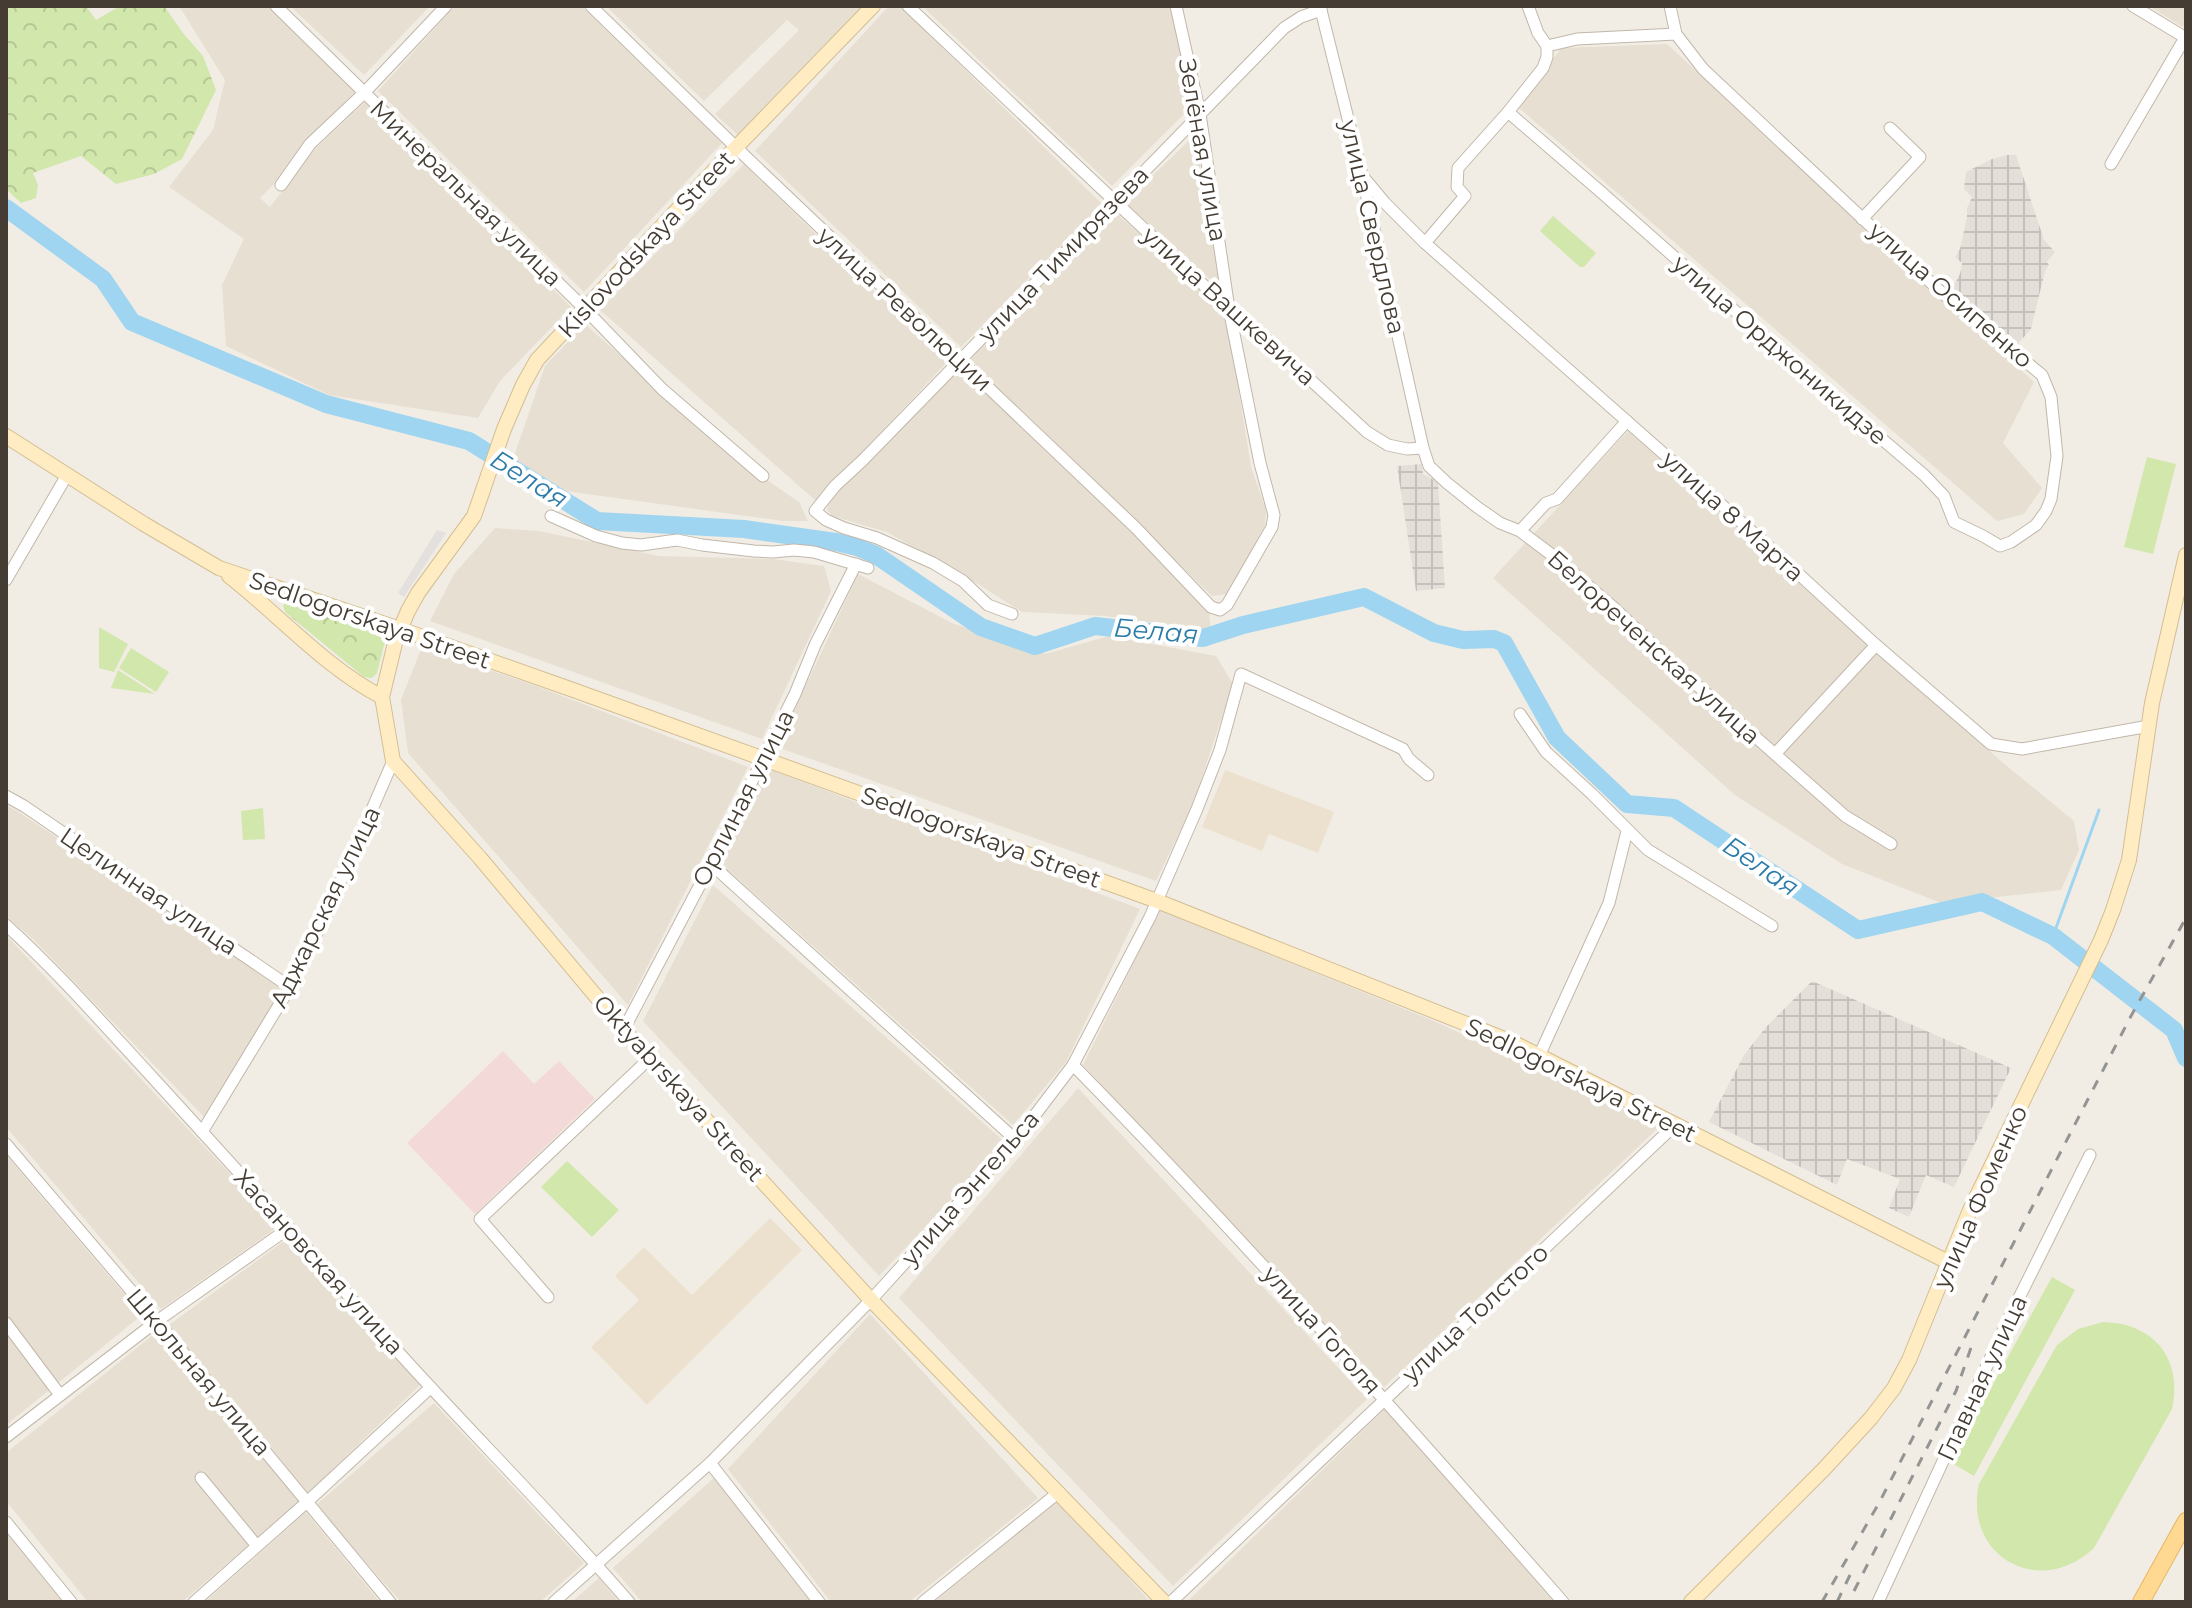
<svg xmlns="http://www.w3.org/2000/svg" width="2192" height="1608" font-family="Montserrat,sans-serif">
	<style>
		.residential { fill: #e6dfd2 }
		.industrial { fill: url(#industrial-grid) }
		.education { fill: #ece1ce }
		.medical { fill: #f3d9d7 }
		.forest { fill: url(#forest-crowns) }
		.park { fill: #d1e7ac }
		.parking { fill: #e3e0dd }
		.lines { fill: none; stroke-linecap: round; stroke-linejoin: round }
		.stream { stroke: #9fd5f0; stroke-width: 3 }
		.river { stroke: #9fd5f0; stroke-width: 18 }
		.street-casing { stroke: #c1b7aa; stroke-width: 13 }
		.secondary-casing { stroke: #d3be94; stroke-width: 16 }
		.primary-casing { stroke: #e4b461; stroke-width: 18 }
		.street { stroke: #fff; stroke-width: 11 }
		.secondary { stroke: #ffecc2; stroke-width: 14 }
		.primary { stroke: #ffd891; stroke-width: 16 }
		.rail { stroke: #949494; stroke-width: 3; stroke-dasharray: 10 10; stroke-linecap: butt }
		.labels { text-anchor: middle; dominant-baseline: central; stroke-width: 8; stroke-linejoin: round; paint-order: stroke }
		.street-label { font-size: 24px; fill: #453d34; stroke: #fff }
		.water-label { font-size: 26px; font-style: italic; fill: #2c7ca9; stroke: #fff }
	</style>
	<defs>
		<pattern id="industrial-grid" width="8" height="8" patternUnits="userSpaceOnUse" patternTransform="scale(2)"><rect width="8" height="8" fill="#e4dfd9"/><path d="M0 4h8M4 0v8" fill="none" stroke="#c5c0bb"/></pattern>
		<pattern id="forest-crowns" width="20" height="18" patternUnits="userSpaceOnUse" patternTransform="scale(2)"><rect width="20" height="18" fill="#d1e7ac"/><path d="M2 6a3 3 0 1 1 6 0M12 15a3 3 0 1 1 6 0" fill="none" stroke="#b5c795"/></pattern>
	</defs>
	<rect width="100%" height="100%" fill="#f2ede4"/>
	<g class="residential">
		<path d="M179,6H270L355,92L307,140L279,179L260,198L270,207L313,151L366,101L571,307L500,381L478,418L329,395L226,346L222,285L244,239L169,187L213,130L225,80Z"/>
		<path d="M290,6H430L364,75Z"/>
		<path d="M455,6H581L722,143L584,292L378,91Z"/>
		<path d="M606,6H865L739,136L715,114L799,30L787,20L704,101Z"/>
		<path d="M889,6H900L1102,204L961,347L755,151Z"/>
		<path d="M922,6H1171L1192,106L1112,186Z"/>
		<path d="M2149,6H2186V21L2183,27Z"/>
		<path d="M1667,44L2034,382L2003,443L2042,488L2024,514L1997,521L1519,108L1561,48Z"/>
		<path d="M1195,135L1222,290L1125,202Z"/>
		<path d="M744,164L947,362L816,501L600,310Z"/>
		<path d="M1115,212L1226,312L1251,467L1266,510L1265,525L1228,594L1212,596L970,360Z"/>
		<path d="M585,324L736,459L799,502L808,521H783L565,491L513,459L545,366Z"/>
		<path d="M961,366L1085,485L1209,611L1211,631L1106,616L1022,612L978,584L887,532L832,516L827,510L830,499Z"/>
		<path d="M1628,431L2002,762L2074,821L2079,850L2061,890L1941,903L1842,864L1735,795L1493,578Z"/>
		<path d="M495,528L539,531L659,556L773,559L824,566L831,591L762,739L430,621L454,574Z"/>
		<path d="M858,574L952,623L1045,654L1109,636L1216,656L1233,684L1192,807L1156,881L777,747Z"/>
		<path d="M422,647L536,686L748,767L628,1005L408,753L401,700Z"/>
		<path d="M766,768L1140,909L1066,1062L1013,1125L719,862Z"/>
		<path d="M6,804L286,987L205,1118L34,940L6,916Z"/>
		<path d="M713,885L1005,1142L879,1276L643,1021Z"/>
		<path d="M1160,910L1434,1021L1660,1126L1384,1387L1083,1065Z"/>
		<path d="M6,935L279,1226L161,1309L6,1127Z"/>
		<path d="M1078,1088L1367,1399L1173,1586L899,1298Z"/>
		<path d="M6,1155L142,1315L6,1425Z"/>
		<path d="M291,1236L420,1385L308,1493L169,1325Z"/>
		<path d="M870,1314L1038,1498L909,1602H831L728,1469Z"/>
		<path d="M159,1330L299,1502L182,1602H88L6,1501V1453Z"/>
		<path d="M434,1403L584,1563L540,1602H401L316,1505Z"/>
		<path d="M1386,1408L1554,1602H1189L1188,1601Z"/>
		<path d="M716,1476L811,1602H642L613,1568Z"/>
		<path d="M1059,1499L1150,1602H934Z"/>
		<path d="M306,1512L380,1602H205Z"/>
		<path d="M6,1532L67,1602H6Z"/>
		<path d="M599,1578L619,1602H572Z"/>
	</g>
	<g class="industrial">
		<path d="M2007,155H2016L2044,240L2055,252L2047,262L2049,265L2045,271L2031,329L2016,346L1949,294L1960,274L1962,263L1955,257L1960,249L1967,217V208L1972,197L1964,189L1966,172L1992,159Z"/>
		<path d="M1422,464L1423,474L1438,482L1445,588L1416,591L1397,466Z"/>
		<path d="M1812,981L2011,1068L1954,1187L1926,1175L1909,1217L1889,1208L1900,1179L1847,1159L1837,1185L1709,1122L1744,1055L1766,1027Z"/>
	</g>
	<g class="education">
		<path d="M1225,770L1334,812L1318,853L1269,834L1262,851L1202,827Z"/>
		<path d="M770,1218L802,1250L647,1405L591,1347L639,1300L615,1276L644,1247L692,1295Z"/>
	</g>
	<path class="medical" d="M503,1051L534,1084L559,1061L595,1099L475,1214L407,1143Z"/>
	<g class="forest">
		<path d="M6,6H86L96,20L120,6H164L183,33L203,56L216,90L182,159L154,174L116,184L81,156L33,173L38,185L36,198L21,203L6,189Z"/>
		<path d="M292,599L383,630L387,633L377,673L372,678L364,677L285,612L283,606L286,601Z"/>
	</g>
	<g class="park">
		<path d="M1553,216L1596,253L1584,267H1580L1540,231Z"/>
		<path d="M2147,457L2176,464L2153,554L2124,547Z"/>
		<path d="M99,627L128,644L114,672L99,668Z"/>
		<path d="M131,648L169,672L156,692L119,668Z"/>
		<path d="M118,670L155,694L111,688Z"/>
		<path d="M263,808L265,839L243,840L241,811Z"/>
		<path d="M567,1161L619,1210L592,1237L541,1187Z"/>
		<path d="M2052,1277L2075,1290L1974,1476L1950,1462Z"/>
		<path d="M2103,1322C2154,1323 2183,1359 2172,1409L2094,1548C2040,1599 1963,1557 1979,1484L2057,1345L2078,1329Z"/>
	</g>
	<path class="parking" d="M437,530L446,533L404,597L398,593Z"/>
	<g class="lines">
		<path class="stream" d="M2053,936L2099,810"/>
		<path class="river" d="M6,208L103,279L132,322L326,404L469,441L597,521L744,529L836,542L857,547L876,555L981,627L1035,646L1095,626L1203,638L1243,625L1364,597L1434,633L1463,640L1494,639L1504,643L1557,738L1627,804L1674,808L1858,930L1982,902L2053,936L2174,1030L2186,1058"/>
		<defs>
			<g id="street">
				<path d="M276,6L585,309L662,389L763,476"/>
				<path d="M591,6L746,157L1136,528L1211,607L1220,610L1227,605L1272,527L1274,515L1260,463L1229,309L1200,114L1176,6"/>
				<path d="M908,6L1229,309L1264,337L1367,432L1388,445L1407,449L1423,448"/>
				<path d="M1320,6L1362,175L1423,448L1429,466L1447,483L1477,507L1500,523L1520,531L1556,558L1614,608L1674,665L1845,816L1891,844"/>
				<path d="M1528,6L1538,33L1547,46"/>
				<path d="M2133,6L2186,38"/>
				<path d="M1508,112L1601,192L1814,381L1924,475L1944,496L1954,522L1983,536L2000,546L2011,542L2036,525L2046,511L2051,499L2057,456L2051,397L2042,375L1941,292L1703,69L1676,34L1670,6"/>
				<path d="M2111,164L2186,36"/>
				<path d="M1365,179L1385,203L1425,243L1766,544L1876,645L1991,744L2022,749L2149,726"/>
				<path d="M281,185L310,144L364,93L446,6"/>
				<path d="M1862,219L1920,157L1890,128"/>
				<path d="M1425,243L1465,196L1457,187L1458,168L1508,112L1543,68L1547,57V46L1577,39L1676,34"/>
				<path d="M551,516L596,536L622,543L641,545L677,540L702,545L754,551L773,552L794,550L814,552L868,568"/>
				<path d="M1520,531L1546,503L1557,499L1627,421"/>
				<path d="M6,580L67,475"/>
				<path d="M1012,614L988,605L963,581L933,563L877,538L844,528L826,520L815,511L835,486L863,460L1284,28L1301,17L1321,10"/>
				<path d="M1520,714L1546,752L1592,794L1648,850L1772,926"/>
				<path d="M1775,754L1876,645"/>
				<path d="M6,796L24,806L290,987"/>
				<path d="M711,864L1016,1140"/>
				<path d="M6,925C58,972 105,1026 153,1078C228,1160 302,1242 375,1326C458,1420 547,1507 629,1602"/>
				<path d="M624,1029L711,864L795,694L815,645L856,564"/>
				<path d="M1539,1056L1609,903L1627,831"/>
				<path d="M1073,1065C1243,1238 1403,1420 1563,1602"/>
				<path d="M202,1132L290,987L327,913L393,761"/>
				<path d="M6,1144L157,1321L390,1602"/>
				<path d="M548,1297L480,1219L650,1058"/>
				<path d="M6,1323L60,1395"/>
				<path d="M6,1437L157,1321L289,1228"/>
				<path d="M710,1463L819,1602"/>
				<path d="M201,1478L257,1546"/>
				<path d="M6,1522L71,1602"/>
				<path d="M194,1602L307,1502L430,1388"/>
				<path d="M554,1602L710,1463L871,1300L1016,1140L1073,1065L1150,917L1197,809L1220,750L1241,674L1403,749L1409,759L1428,775"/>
				<path d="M923,1602L1059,1492"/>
				<path d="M1171,1602L1676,1124"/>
				<path d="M1878,1602L2009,1318L2090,1155"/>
			</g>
			<g id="secondary">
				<path d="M873,6L720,164L537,360L523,385L504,429L474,516L418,593L408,611L396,639L382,697L393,761L480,858L631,1038L871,1300L1164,1602"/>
				<path d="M6,436L144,524L219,568L400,629L576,691L1157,901L1512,1042L1948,1262"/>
				<path d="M229,576C279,615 326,668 382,697"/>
				<path d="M1691,1602L1824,1469L1871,1418L1894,1388L1909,1360L1970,1210L2101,940L2113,910L2129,860L2152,703L2186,555"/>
			</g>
			<path id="primary" d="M2141,1602L2186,1521"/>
		</defs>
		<use href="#street" class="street-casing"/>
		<use href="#secondary" class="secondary-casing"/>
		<use href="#primary" class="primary-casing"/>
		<use href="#street" class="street"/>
		<use href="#secondary" class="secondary"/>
		<use href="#primary" class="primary"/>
		<g class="rail">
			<path d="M1854,1591L1956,1391L1974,1339"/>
			<path d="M1822,1602L1879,1503L2131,1016L2186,918"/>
			<path d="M1837,1602L1851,1573"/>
		</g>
	</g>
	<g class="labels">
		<g class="street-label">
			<text transform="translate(1203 150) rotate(80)">Зелёная улица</text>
			<text transform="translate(466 193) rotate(44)">Минеральная улица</text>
			<text transform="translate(1373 227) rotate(77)">улица Свердлова</text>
			<text transform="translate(646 244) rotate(-47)">Kislovodskaya Street</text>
			<text transform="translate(1063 254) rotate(-46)">улица Тимирязева</text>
			<text transform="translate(1951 295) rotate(41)">улица Осипенко</text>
			<text transform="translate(1229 306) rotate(42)">улица Вашкевича</text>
			<text transform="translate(905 309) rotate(43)">улица Революции</text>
			<text transform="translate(1780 350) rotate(41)">улица Орджоникидзе</text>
			<text transform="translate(1733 516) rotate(42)">улица 8 Марта</text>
			<text transform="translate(370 620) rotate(19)">Sedlogorskaya Street</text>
			<text transform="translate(1654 647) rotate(42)">Белореченская улица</text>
			<text transform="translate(743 798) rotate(-63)">Орлиная улица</text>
			<text transform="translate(981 837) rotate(20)">Sedlogorskaya Street</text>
			<text transform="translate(149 891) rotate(34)">Целинная улица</text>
			<text transform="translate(325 907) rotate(-64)">Аджарская улица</text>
			<text transform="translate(1581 1080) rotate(26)">Sedlogorskaya Street</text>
			<text transform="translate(679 1088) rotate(48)">Oktyabrskaya Street</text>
			<text transform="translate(970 1188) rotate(-49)">улица Энгельса</text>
			<text transform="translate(1980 1197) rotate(-66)">улица Фоменко</text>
			<text transform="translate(319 1262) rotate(48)">Хасановская улица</text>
			<text transform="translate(1475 1313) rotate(-43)">улица Толстого</text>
			<text transform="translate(1322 1330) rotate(48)">улица Гоголя</text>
			<text transform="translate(199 1372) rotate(50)">Школьная улица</text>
			<text transform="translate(1982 1378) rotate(-65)">Главная улица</text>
		</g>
		<g class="water-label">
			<text transform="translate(529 479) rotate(32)">Белая</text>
			<text transform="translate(1156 631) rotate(5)">Белая</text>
			<text transform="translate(1761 866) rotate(34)">Белая</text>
		</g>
	</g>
	<rect width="2192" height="1608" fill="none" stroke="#453d34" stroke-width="16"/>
</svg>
